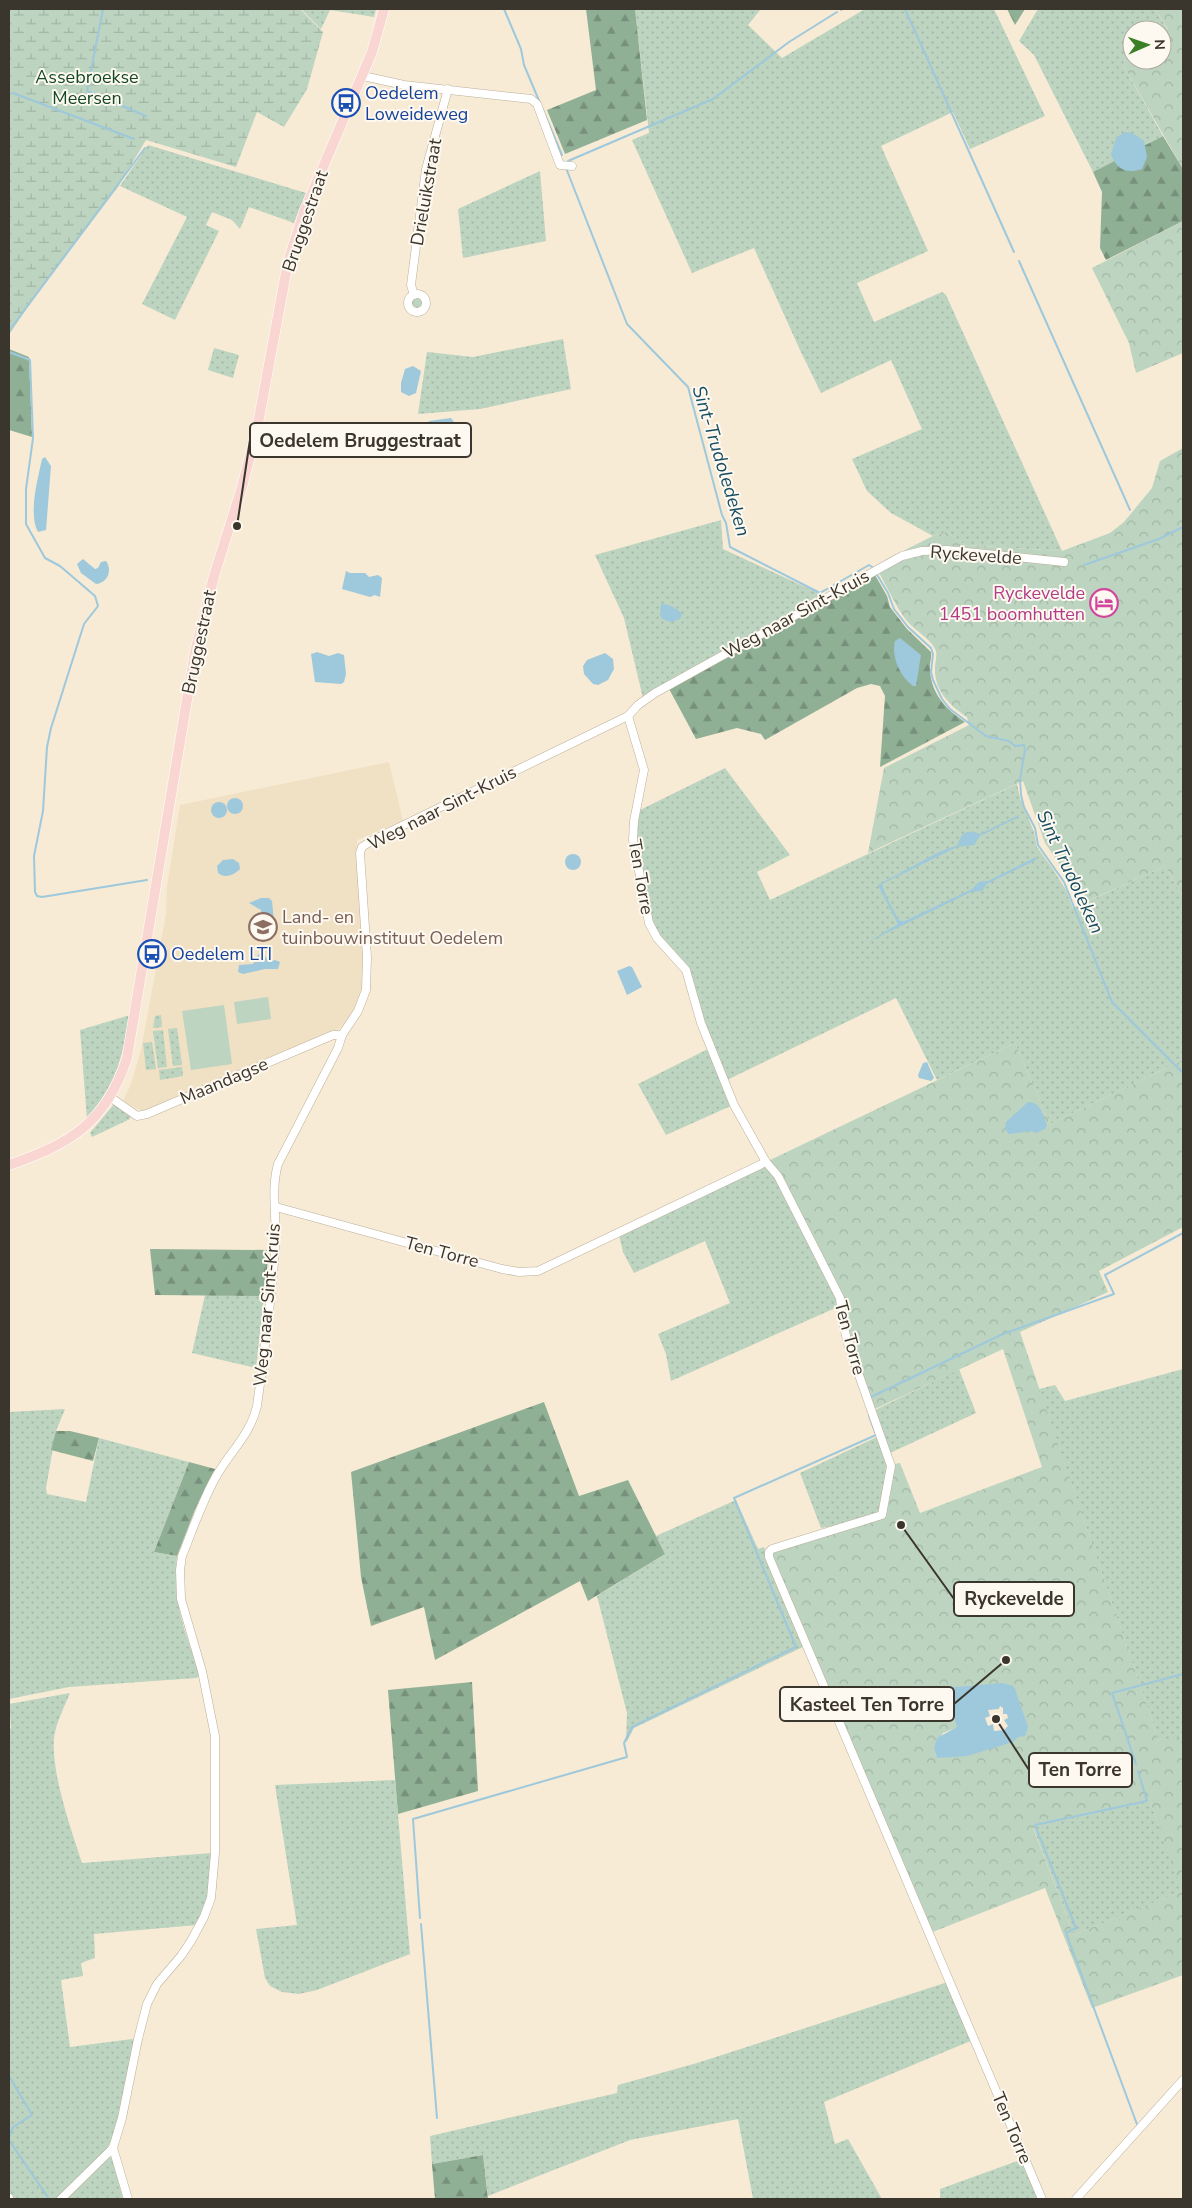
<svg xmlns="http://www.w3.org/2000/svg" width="1192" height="2208" font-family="'Nunito Sans',sans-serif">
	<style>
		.built { fill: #f0e0c4 }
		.grass { fill: url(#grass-dots) }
		.forest { fill: url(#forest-firs) }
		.wetland { fill: url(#wetland-marsh) }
		.park { fill: url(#park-crowns); fill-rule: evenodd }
		.pitch { fill: #bcd4c0 }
		.water { fill: #9ec8db; fill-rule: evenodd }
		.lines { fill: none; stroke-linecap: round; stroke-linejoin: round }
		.stream { stroke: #9ec8db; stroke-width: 2 }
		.minor-casing { stroke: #bbaf9b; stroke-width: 9 }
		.major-casing { stroke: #fff; stroke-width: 11 }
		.minor { stroke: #fff; stroke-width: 8 }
		.major { stroke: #fad6d3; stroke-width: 10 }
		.labels { text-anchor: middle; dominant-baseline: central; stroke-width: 4; stroke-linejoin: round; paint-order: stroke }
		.park-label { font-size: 18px; fill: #134825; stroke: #fef9f0 }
		.transit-label { font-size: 18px; fill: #164399; stroke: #fef9f0; text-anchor: start }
		.street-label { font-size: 18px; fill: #3a352d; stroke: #fef9f0 }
		.hotel-label { font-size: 18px; fill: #b23c85; stroke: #fef9f0; text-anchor: end }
		.education-label { font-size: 18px; fill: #785e54; stroke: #fef9f0; text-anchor: start }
		.water-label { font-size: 19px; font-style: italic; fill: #164d62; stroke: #fef9f0 }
		.leader { fill: none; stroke: #3a352d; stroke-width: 2 }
		.callout-dot { fill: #3a352d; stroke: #fef9f0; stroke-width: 2 }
		.callout { fill: #fef9f0; stroke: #3a352d; stroke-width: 2 }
		.callout-label { font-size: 19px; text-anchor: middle; font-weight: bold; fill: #3a352d }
	</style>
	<defs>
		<pattern id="grass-dots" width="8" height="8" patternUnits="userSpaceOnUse" patternTransform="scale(1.25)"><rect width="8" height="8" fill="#bcd4c0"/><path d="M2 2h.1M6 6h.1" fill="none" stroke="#a2b7a5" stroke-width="1.8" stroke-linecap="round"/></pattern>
		<pattern id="forest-firs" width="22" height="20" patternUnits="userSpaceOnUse" patternTransform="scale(1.25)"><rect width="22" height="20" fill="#90b096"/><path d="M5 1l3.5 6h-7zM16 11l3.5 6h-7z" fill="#77907b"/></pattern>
		<pattern id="wetland-marsh" width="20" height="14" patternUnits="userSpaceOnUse" patternTransform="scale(1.25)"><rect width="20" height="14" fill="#bcd4c0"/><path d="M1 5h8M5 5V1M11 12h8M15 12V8" fill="none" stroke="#a2b7a5"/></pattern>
		<pattern id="park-crowns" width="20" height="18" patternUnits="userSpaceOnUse" patternTransform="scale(1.25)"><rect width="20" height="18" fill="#bcd4c0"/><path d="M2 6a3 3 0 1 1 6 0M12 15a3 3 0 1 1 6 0" fill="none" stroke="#a2b7a5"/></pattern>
	</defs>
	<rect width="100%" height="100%" fill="#f7ebd5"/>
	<path class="built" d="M389,762L403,821L357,840L365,970L361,999L347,1023L338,1029L307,1044L143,1112L123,1101L131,1084L141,1050L166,914L167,887L180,805Z"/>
	<g class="grass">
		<path d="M301,9H376L374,17L330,10L321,29Z"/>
		<path d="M635,9H761L748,25L782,58L865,9H994L1045,116L970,149L953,112L881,146L928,251L857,283L874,322L942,292L946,295L1062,551L966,545L946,532L933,536L891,513L867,491L852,459L922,429L891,360L821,393L800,350L754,248L692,273L632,140L649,133Z"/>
		<path d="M1038,9H1155L1168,30L1162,32V30H1132V46L1123,65L1163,136L1093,172L1034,55L1019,41Z"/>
		<path d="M148,145L306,193L294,223L249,207L240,229L232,220L212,212L206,225L219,231L175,320L142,304L187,217L120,186Z"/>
		<path d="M540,171L546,241L463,258L458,209Z"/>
		<circle cx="418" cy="304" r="7"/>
		<path d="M563,339L571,389L480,409L418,414L427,352L473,357Z"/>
		<path d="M214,348L239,355L233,378L208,370Z"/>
		<path d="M721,520L723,549L827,597L643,698L624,618L595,555Z"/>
		<path d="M725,768L790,855L757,872L770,900L1017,784L1020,798L1034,832L1037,847L1053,869L1066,890L1073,908L1165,866L1183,897V1060L1050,1124L1015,1043L937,1080L896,998L725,1081L703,1023L695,988L652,928L635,845L638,811Z"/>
		<path d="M130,1015C121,1062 117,1081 87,1119L80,1030Z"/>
		<path d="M161,1015L162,1027L153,1028L155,1016Z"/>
		<path d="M177,1028L182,1065L173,1066L168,1029Z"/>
		<path d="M163,1030L167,1067L158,1068L153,1031Z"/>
		<path d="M152,1042L156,1069L146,1070L143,1043Z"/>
		<path d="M710,1048L733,1105L666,1135L638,1084Z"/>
		<path d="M182,1067L183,1076L160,1080L159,1070Z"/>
		<path d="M114,1104L130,1115V1119L92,1137L90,1133Z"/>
		<path d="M763,1166L770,1167L840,1306L671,1381L666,1354L658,1334L730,1303L705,1241L634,1273L623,1252L619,1235Z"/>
		<path d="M205,1295L264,1296L256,1368L192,1353Z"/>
		<path d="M959,1369L976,1413L890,1453L882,1512L851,1523L821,1528L800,1473L879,1436L871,1412Z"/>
		<path d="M1183,1369V1749L1159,1741L1039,1389L1055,1385L1065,1401Z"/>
		<path d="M65,1409L56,1431L46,1488L47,1494L86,1502L99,1438L189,1462L154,1552L177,1556C172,1601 184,1628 198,1670L199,1676L196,1678L69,1687L9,1699V1412Z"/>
		<path d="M736,1500L758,1549L764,1547L805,1646L634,1728L626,1743L627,1713L597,1596L665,1554L656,1536Z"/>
		<path d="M70,1693C64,1708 56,1722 54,1738C51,1773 71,1829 82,1863L212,1853L210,1895L197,1925L94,1934L95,1958L81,1963L83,1976L61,1980L70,2047L132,2039L135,2041L114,2138L96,2162L58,2199H12L9,2195V1729L11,1728L9,1704Z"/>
		<path d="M395,1780L410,1954L317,1990L299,1994L282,1992L270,1986L265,1978L256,1929L297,1925L275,1785Z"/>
		<path d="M1150,1801L1183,1891L1074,1935L1033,1827Z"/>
		<path d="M948,1982L973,2040L824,2102L835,2144L848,2139L882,2199H753L738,2119L630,2140L488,2196L483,2155L432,2164L430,2136L617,2093L618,2085L697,2063Z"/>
		<path d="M107,2157L112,2158L123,2199H63Z"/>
		<path d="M1023,2159L1041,2199H940V2189Z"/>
	</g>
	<g class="forest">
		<path d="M586,9H635L647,120L565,154L547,110L596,90Z"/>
		<path d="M1007,9H1025L1015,25Z"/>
		<path d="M1163,136L1183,169V221L1106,260L1100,248L1102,192L1093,172Z"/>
		<path d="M9,349L29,357L32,437L9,430Z"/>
		<path d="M875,575L887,596L890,607L907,629L931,652C932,658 929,664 930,671C932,695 946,709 965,722L880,767L885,696L880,686L871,684L857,688L765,740L761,734L737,728L696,739L668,687Z"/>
		<path d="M150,1249L269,1250L264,1296L155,1295Z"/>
		<path d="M544,1402L579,1496L628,1480L665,1554L588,1601L580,1581L435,1660L424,1607L371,1626L361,1577L351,1472Z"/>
		<path d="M56,1431H70L99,1438L93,1461L51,1450Z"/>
		<path d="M189,1462L215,1469L196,1507L177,1556L154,1552Z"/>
		<path d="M472,1682L478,1791L398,1814L388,1690Z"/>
		<path d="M483,2155L488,2199H435L432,2164Z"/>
	</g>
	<path class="wetland" d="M9,9H300L323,32L307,89L284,127L257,112L236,167L146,140L118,187L31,302L9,335Z"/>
	<g class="park">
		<path d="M1155,9H1183V169L1123,65L1132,46V60H1162V32L1168,29Z"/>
		<path d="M1183,221V353L1136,373L1129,343L1092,268Z"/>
		<path d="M1183,448V897L1165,866L1081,904L1069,878L1045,843L1023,781L868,853L884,768L969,725L967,717C950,706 934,690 935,668C935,661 938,655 935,649C930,638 915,631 907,621C895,606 888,588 878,571L885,560L933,536L946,532L966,545L1062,551L1110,533L1124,522L1152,488L1160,461Z"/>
		<path d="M1015,1043L1050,1124L1183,1060V1227L1099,1271L1108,1292L1020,1332L1159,1741L1179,1737L1183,1749V1975L1092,2008L1045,1888L930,1933L771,1553L880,1518L894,1464L900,1463L920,1513L1042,1467L1003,1349L877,1408H873L850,1346L842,1301L768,1161ZM1015,1689L1013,1742L937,1758L934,1749L943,1733L958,1727ZM1150,1801L1182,1891L1074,1935L1033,1828Z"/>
	</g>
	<g class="pitch">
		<path d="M268,997L271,1019L237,1024L234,1002Z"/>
		<path d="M224,1005L232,1064L191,1070L182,1011Z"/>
	</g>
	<g class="water">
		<path d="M1125,132L1132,133L1144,141L1147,157L1142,169C1126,174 1118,170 1111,155L1116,138Z"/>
		<path d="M413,366L421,371L416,393L409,396L401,392V383L405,369Z"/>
		<path d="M451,418L454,422V431L444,439L440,450L437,455C426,456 421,451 413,444L429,421Z"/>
		<path d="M45,457L51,466L46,530L38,532C28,514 38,478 42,459Z"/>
		<path d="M83,559L95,569L98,568L101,562L106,561C113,571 107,583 96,584L81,573L77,564Z"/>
		<path d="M346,571L350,573H365L369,577L378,575L382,578L380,597L375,595L370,597L342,589Z"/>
		<path d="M661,604C668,603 678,609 682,614L680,619L671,622L662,619L660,615Z"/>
		<path d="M900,638L921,655L916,686H913C900,677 891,656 895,641Z"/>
		<path d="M317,652L329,656L338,653L344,655L346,674L344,682L341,684L315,682L311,654Z"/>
		<path d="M605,653L613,659L614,669L608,680L598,685L593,684L584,674L583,666L587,660Z"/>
		<circle cx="235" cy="806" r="8"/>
		<circle cx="219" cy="810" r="8"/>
		<path d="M1019,815L1017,818L980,836L974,845L957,847L882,884L886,896L898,919L900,921H905L972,889L979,882L988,881L1036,857V860L987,884L982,891L971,892L868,942L898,924L878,885L939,852L958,845C961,832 967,829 980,834Z"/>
		<circle cx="573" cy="862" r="8"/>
		<path d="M233,859L239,863L240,869C234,875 225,879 218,873L217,866L223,860Z"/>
		<path d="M261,898H269L272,901L275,931L270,935L262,930L261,910L249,903Z"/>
		<path d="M262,951L269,962L275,960L280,962L278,969H265L243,974L238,972L239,965L253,964L258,955Z"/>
		<path d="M629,966L632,967L642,987L627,995L617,971Z"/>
		<path d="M927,1062L934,1078L931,1081L919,1078L918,1075L923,1063Z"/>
		<path d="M1028,1102C1041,1103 1042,1113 1047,1125L1045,1129L1036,1133L1032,1131L1009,1134L1005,1129L1006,1122Z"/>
		<path d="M1002,1683L1013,1686L1015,1689L1028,1727L1025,1736L1018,1737L1013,1742L967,1756L937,1758L934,1749L937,1738L957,1727L945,1688ZM1000,1706L1003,1708V1714H1007L1008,1718L1004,1720L1008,1726L1004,1730L994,1731L993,1724L988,1726L985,1718L990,1716L988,1710L999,1709Z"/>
	</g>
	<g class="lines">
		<g class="stream">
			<path d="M103,9L87,91L146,116"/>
			<path d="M504,9L521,49L524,65L562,155"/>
			<path d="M905,9L1014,252"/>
			<path d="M841,10L842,9"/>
			<path d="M9,42V9"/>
			<path d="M13,93L134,139"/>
			<path d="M568,161L713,99L789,42L837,12"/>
			<path d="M566,168L627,324L688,387L722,515L726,523L730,547L820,593L869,565L872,567"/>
			<path d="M1019,261L1130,510"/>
			<path d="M9,331L145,148"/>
			<path d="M9,352L30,360L33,438L26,489V524L45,558L60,566L95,596L98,606L84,624L51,728L47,747L43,811L34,856L35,892L37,896L42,897L147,880"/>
			<path d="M1084,565L1159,539L1183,527"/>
			<path d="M876,573L888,593L894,609L908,627L931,648L933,654L931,672L933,680L942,699L950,709L986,736L1009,741L1015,746L1024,745L1025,750L1020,779L1021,795L1024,807L1035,828L1038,845L1064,882L1112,1002L1183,1073"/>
			<path d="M871,1397L1003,1334L1114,1294L1105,1275L1183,1233"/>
			<path d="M1136,1764L1112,1693L1183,1674"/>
			<path d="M1138,1771L1147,1801L1035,1825L1076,1928L1066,1933L1138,2127"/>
			<path d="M420,1918L413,1819L627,1757L624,1743L632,1727L796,1647L734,1498L876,1435L869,1416"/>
			<path d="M421,1924L437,2118"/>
			<path d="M9,2076L32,2115L13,2127L9,2137"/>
			<path d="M9,2140L49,2199"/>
			<path d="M67,2199H71"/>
		</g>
		<defs>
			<g id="minor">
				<path d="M363,76L404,85L531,99L537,104L560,165L572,166"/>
				<circle cx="417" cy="303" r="9"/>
				<path d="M414,295L411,285L426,169L448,89"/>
				<path d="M628,716L644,770L634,821L633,840L649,923L657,938L686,970L701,1023L734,1105L766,1162L778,1176L840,1298L843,1323L848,1344L891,1466L882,1515L772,1549L769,1552V1557L1042,2199"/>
				<path d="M110,1097L137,1116L147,1114L333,1035H342"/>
				<path d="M276,1207L502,1269L519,1272L538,1271L766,1162"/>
				<path d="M113,2148L128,2199"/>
				<path d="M9,2198V2199"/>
				<path d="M61,2199L113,2148L122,2118L138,2039L147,2004L157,1984L181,1956L191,1941L204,1917L211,1898L215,1853V1736L202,1671L181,1599L180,1570L182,1556C193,1529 205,1493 220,1470C234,1448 251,1432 257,1406C264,1355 271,1303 275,1251C278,1221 270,1192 278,1164L338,1048L342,1035L358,1011L366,990L367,957L360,853L362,847L373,840L628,716L638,705L655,693L902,556L922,551L947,550L1064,562"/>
				<path d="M1076,2199L1183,2080"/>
			</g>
			<path id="major" d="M9,1165C70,1144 106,1123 127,1058L195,652L214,576L242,487L257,429L288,262L304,212L372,52L384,9"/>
		</defs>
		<use href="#minor" class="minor-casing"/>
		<use href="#major" class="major-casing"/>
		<use href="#minor" class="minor"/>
		<use href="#major" class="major"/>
	</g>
	<defs>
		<symbol id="bus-ring" viewBox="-11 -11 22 22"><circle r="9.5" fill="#fef9f0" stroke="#1a4fb4" stroke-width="1.5"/><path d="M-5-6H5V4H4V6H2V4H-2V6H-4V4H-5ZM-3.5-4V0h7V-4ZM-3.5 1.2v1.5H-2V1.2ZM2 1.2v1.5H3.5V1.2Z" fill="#1a4fb4"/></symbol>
		<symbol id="hotel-ring" viewBox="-11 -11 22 22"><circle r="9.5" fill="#fef9f0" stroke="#d1479c" stroke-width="1.5"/><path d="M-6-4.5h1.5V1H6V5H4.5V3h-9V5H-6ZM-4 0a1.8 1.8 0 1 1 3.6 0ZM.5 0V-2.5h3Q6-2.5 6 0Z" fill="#d1479c"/></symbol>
		<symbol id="school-ring" viewBox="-11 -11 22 22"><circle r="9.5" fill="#fef9f0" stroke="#8d6e63" stroke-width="1.5"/><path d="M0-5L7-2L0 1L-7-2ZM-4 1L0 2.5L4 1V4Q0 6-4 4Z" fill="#8d6e63"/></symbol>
	</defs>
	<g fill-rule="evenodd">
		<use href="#bus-ring" x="330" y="87" width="32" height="32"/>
		<use href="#hotel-ring" x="1088" y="587" width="32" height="32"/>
		<use href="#school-ring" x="247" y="911" width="32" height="32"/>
		<use href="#bus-ring" x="136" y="938" width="32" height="32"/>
	</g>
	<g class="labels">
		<g class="park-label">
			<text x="87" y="77">Assebroekse<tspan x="87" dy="21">Meersen</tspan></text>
		</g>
		<g class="transit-label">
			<text x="365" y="93">Oedelem<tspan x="365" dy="21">Loweideweg</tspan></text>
			<text x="171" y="954">Oedelem LTI</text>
		</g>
		<g class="street-label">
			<text transform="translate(426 192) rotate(-80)">Drieluikstraat</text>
			<text transform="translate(305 221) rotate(-71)">Bruggestraat</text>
			<text transform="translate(976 555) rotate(4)">Ryckevelde</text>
			<text transform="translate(796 614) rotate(-29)">Weg naar Sint-Kruis</text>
			<text transform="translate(199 642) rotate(-78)">Bruggestraat</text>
			<text transform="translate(442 808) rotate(-27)">Weg naar Sint-Kruis</text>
			<text transform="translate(641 877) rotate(80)">Ten Torre</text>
			<text transform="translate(224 1081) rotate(-23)">Maandagse</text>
			<text transform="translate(442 1252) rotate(15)">Ten Torre</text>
			<text transform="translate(267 1305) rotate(-85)">Weg naar Sint-Kruis</text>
			<text transform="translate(850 1338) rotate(75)">Ten Torre</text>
			<text transform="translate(1012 2128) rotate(67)">Ten Torre</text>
		</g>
		<g class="hotel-label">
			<text x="1085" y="593">Ryckevelde<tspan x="1085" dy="21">1451 boomhutten</tspan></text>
		</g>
		<g class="education-label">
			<text x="282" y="917">Land- en<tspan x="282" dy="21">tuinbouwinstituut Oedelem</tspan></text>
		</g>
		<g class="water-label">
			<text transform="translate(721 461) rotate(73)">Sint-Trudoledeken</text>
			<text transform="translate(1070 872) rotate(65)">Sint Trudoleken</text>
		</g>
	</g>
	<path class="leader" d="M237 526L250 440M901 1525L954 1599M1006 1660L954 1704M996 1719L1029 1770"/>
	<g class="callout-dot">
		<circle cx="237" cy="526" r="5"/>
		<circle cx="901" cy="1525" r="5"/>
		<circle cx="1006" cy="1660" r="5"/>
		<circle cx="996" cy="1719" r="5"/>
	</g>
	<g class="callout">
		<rect x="250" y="423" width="221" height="34" rx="5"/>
		<rect x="954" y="1582" width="120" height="34" rx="5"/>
		<rect x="780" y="1687" width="174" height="34" rx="5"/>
		<rect x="1029" y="1753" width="103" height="34" rx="5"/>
	</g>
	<g class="callout-label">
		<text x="360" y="447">Oedelem Bruggestraat</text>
		<text x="1014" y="1605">Ryckevelde</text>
		<text x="867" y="1711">Kasteel Ten Torre</text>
		<text x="1080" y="1776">Ten Torre</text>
	</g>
	<rect width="1192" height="2208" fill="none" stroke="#3a352d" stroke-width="20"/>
	<g transform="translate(1147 45) rotate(88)"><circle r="24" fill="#fef9f0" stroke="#b0aba2"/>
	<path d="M0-4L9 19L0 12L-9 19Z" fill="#3b8024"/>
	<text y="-8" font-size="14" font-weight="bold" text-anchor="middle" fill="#3a352d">N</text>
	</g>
</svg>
